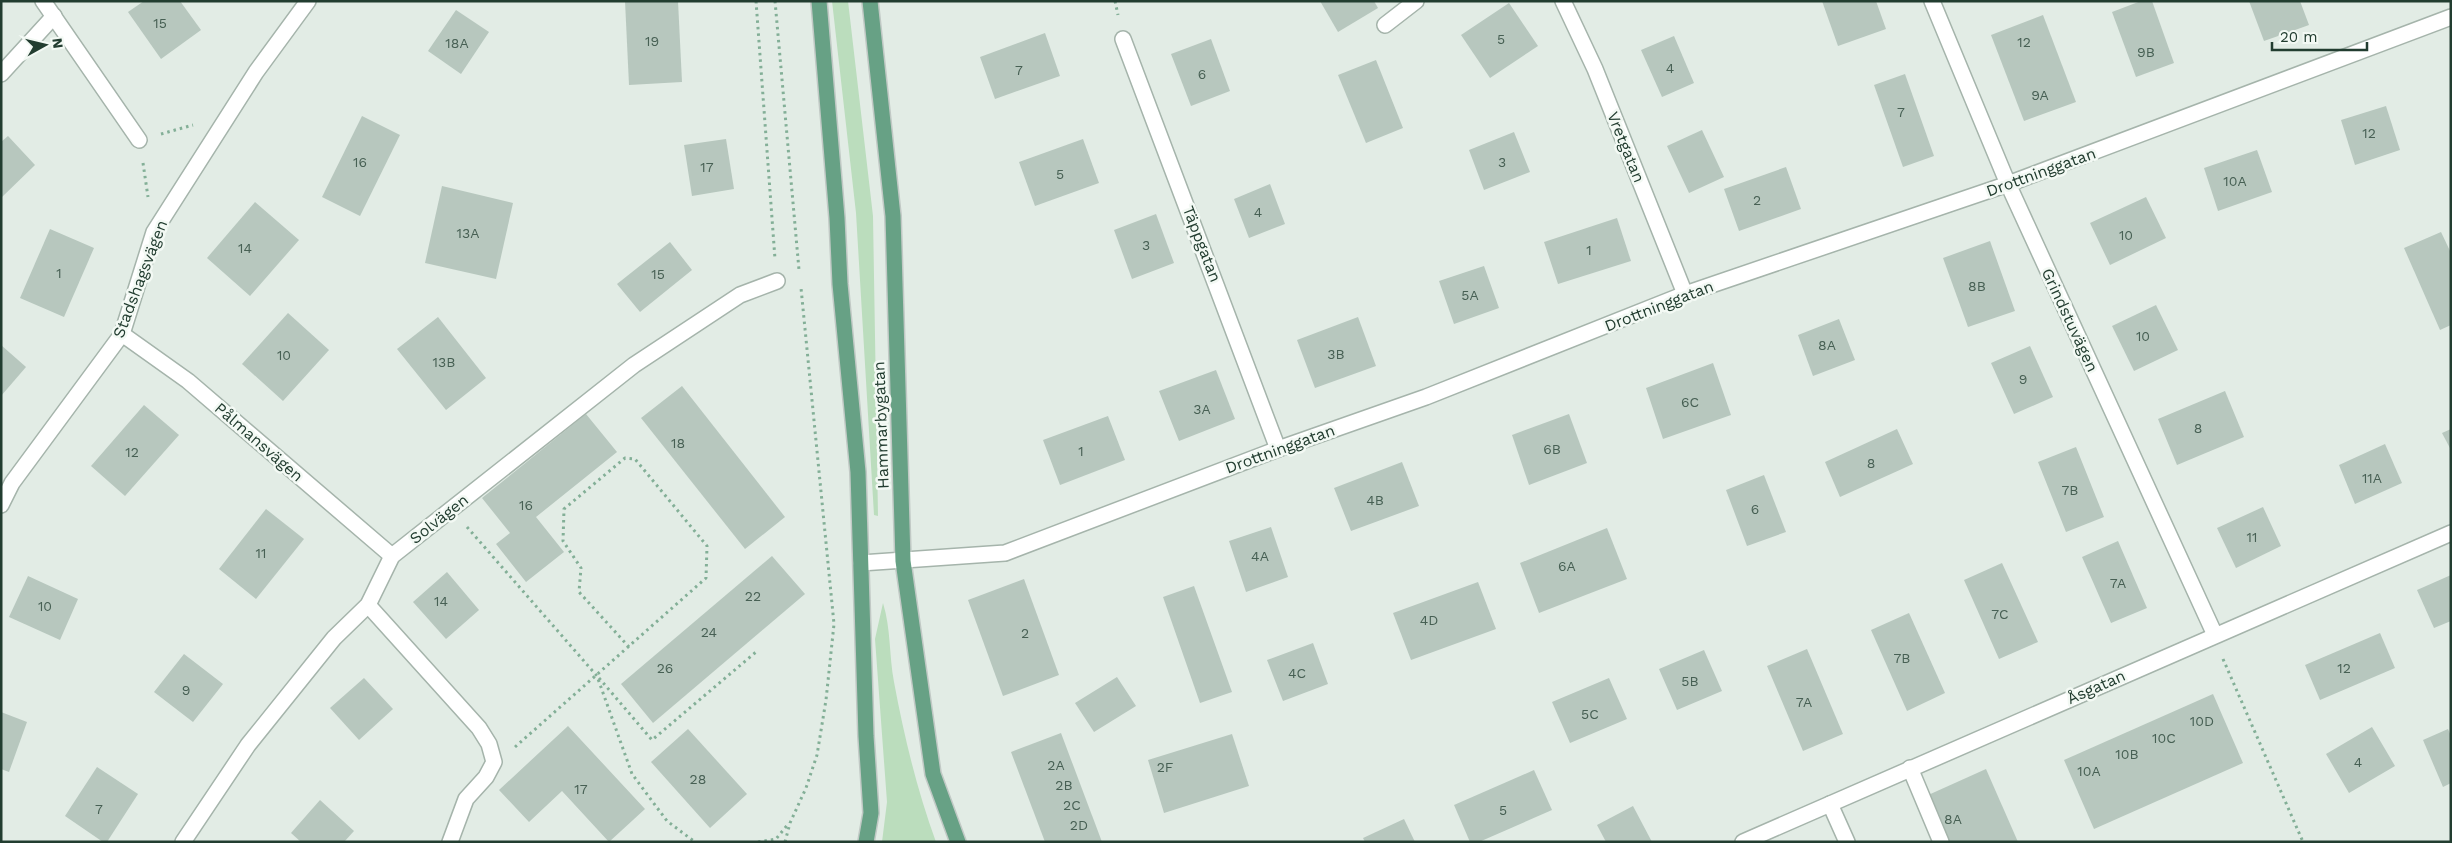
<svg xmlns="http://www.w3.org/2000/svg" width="2452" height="843" font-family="'Work Sans',sans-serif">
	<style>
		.green { fill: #bbddbd }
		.building { fill: #b7c7be }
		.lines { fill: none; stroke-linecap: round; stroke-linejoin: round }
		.minor-casing { stroke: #a5b4ab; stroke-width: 18 }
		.major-casing { stroke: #c1c9c5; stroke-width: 18 }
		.path { stroke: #83af97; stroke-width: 3; stroke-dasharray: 2.5 4; stroke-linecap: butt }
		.minor { stroke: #fff; stroke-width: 15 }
		.major { stroke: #67a185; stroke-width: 15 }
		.labels { text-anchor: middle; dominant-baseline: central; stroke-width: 5; stroke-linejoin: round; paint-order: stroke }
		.number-label { font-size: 14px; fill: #476054 }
		.street-label { font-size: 16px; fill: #223d30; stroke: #f3f9f4 }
	</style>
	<rect width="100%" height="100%" fill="#e2ece5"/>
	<g class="green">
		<path d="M832,1H848L873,216L878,516L874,515L856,213Z"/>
		<path d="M883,603C891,629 889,655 894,682C904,736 917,790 936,842H882L887,802L875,639Z"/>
	</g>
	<g class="building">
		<path d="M144,1H180L201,30L161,59L128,12Z"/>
		<path d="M625,1H678L682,82L629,85Z"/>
		<path d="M1320,1H1374L1378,8L1338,32Z"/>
		<path d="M1822,1H1876L1886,29L1838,46Z"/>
		<path d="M2141,1H2152L2174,63L2136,77L2112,12Z"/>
		<path d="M2249,1H2300L2309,25L2264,41Z"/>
		<path d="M1509,3L1538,46L1490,78L1461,35Z"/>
		<path d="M456,10L489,32L461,74L428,51Z"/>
		<path d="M2043,15L2076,102L2024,121L1991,35Z"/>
		<path d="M1045,33L1060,76L995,99L980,57Z"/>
		<path d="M1674,36L1694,83L1662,97L1641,50Z"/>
		<path d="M1211,39L1230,91L1191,106L1171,54Z"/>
		<path d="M1376,60L1403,128L1366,143L1338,75Z"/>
		<path d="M1905,74L1934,156L1903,167L1874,85Z"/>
		<path d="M2386,106L2400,150L2355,165L2341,120Z"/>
		<path d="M362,116L400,135L360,216L322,197Z"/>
		<path d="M1702,130L1724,177L1689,193L1667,146Z"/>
		<path d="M1514,132L1530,172L1484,190L1469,150Z"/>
		<path d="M8,136L35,165L1,198V142Z"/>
		<path d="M726,139L734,189L692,196L684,145Z"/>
		<path d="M1083,139L1099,183L1035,206L1019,162Z"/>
		<path d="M2257,150L2272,192L2218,211L2204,168Z"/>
		<path d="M1786,167L1801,209L1739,231L1724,189Z"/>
		<path d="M1270,184L1285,224L1249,238L1234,199Z"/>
		<path d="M442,186L513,203L496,279L425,263Z"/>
		<path d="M2146,197L2166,238L2110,265L2090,223Z"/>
		<path d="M255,202L299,240L250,296L207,258Z"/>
		<path d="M1156,214L1174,263L1132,279L1114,230Z"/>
		<path d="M1617,218L1631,261L1558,284L1544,242Z"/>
		<path d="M50,229L94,248L64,317L20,298Z"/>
		<path d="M2441,232L2451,253V325L2440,330L2404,248Z"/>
		<path d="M1990,241L2015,311L1968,327L1943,258Z"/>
		<path d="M670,242L692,270L640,312L617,284Z"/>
		<path d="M1484,266L1499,308L1454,324L1439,281Z"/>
		<path d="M2156,305L2178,350L2134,371L2112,326Z"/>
		<path d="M288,313L329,350L283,401L242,364Z"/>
		<path d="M438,317L486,378L446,410L397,349Z"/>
		<path d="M1358,317L1376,366L1315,388L1297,340Z"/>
		<path d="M1839,319L1855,360L1813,376L1798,335Z"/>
		<path d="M1,345L26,367L1,396Z"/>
		<path d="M2030,346L2053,397L2014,414L1991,363Z"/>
		<path d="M1713,363L1731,415L1663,439L1646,388Z"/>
		<path d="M1216,370L1235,419L1179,441L1159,391Z"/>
		<path d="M682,386L785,517L745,549L641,418Z"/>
		<path d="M2225,391L2244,437L2177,465L2158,419Z"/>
		<path d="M144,405L179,435L125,496L91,466Z"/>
		<path d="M586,414L617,452L536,517L564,552L526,582L496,544L510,533L482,498Z"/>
		<path d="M1569,414L1587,463L1529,485L1512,435Z"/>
		<path d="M1108,416L1125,460L1060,485L1043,440Z"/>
		<path d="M1897,429L1913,464L1840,497L1825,462Z"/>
		<path d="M2451,429V450L2442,433Z"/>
		<path d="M2385,444L2402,483L2355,504L2339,465Z"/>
		<path d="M2076,447L2104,517L2066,532L2038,462Z"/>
		<path d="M1402,462L1419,506L1351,531L1334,488Z"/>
		<path d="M1764,475L1786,532L1747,546L1726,490Z"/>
		<path d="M2263,507L2281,546L2236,568L2217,528Z"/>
		<path d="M266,509L304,539L256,599L219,569Z"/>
		<path d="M1271,527L1288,577L1246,592L1229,541Z"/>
		<path d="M1607,528L1627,579L1539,613L1520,563Z"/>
		<path d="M2118,541L2147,608L2111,623L2082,557Z"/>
		<path d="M772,556L805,594L653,723L621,684Z"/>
		<path d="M2002,563L2038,642L1999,659L1964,580Z"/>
		<path d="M447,572L479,610L446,639L413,602Z"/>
		<path d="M2451,575V621L2434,628L2417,590Z"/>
		<path d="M28,576L78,599L60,640L9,617Z"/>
		<path d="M1024,579L1059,675L1003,696L968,600Z"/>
		<path d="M1478,582L1496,629L1411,660L1393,613Z"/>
		<path d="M1194,586L1232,692L1200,703L1163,597Z"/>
		<path d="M1909,613L1945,693L1907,711L1871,630Z"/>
		<path d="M2380,633L2395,668L2320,700L2305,665Z"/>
		<path d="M1313,643L1328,684L1283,701L1267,660Z"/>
		<path d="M1807,649L1843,734L1803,751L1767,666Z"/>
		<path d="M1704,650L1722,691L1677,710L1659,669Z"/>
		<path d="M184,654L223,684L193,722L154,692Z"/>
		<path d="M1117,677L1136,706L1094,732L1075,703Z"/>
		<path d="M364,678L393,709L359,740L330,708Z"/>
		<path d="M1609,678L1627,719L1570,743L1552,702Z"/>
		<path d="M2213,694L2243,763L2094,829L2064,760Z"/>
		<path d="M1,712L27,722L9,772L1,769Z"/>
		<path d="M568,726L645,809L609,842L562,791L529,822L499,790Z"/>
		<path d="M2372,727L2395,766L2349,793L2326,754Z"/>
		<path d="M688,729L747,794L710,828L651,762Z"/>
		<path d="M2448,729L2451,736V783L2443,787L2423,740Z"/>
		<path d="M1061,733L1102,842H1045L1011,752Z"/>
		<path d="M1232,734L1249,786L1164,813L1148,760Z"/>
		<path d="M97,767L138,794L107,842H103L65,816Z"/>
		<path d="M1986,769L2018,842H1946L1926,796Z"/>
		<path d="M1534,770L1552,810L1479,842H1470L1454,805Z"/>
		<path d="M320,800L354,831L344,842H301L291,833Z"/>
		<path d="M1633,806L1652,842H1606L1597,825Z"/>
		<path d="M1404,819L1415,842H1365L1363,838Z"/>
	</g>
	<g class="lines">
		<defs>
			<g id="minor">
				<path d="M43,1L139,140"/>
				<path d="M1563,1L1595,69L1685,294"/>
				<path d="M1932,1L2008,184L2215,635"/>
				<path d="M1385,25L1416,1"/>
				<path d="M1123,39L1278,449"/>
				<path d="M1,74L54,16"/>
				<path d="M122,334L188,381L392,556"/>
				<path d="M1,505L12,483L122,334L154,232L256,72L308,1"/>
				<path d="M861,563L1005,553L1278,449L1426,397L1685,294L2008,184L2451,17"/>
				<path d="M368,605L479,728L489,744L494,762L486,777L466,799L450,842"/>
				<path d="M1910,768L1941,842"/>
				<path d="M1830,804L1847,842"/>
				<path d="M183,842L248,745L334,638L368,605L392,556L634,365L740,295L777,281"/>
				<path d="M1743,842L2451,533"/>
			</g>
			<g id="major">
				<path d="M819,1L837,218L840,284L858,472L866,736L871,813L866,842"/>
				<path d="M870,1L893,216L903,561L933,774L958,842"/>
			</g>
		</defs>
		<use href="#minor" class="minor-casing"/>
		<use href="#major" class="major-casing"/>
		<g class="path">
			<path d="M756,1L775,259"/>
			<path d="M775,1L799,270"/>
			<path d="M1115,1L1118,15"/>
			<path d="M161,134L193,125"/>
			<path d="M143,163L148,197"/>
			<path d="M467,527L597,676L632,774L667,821L695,842"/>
			<path d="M2223,659L2303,842"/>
			<path d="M599,678L652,740L756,652"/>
			<path d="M515,747L706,578L707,546L635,459L625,458L564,509L563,541L581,568L579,592L629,647"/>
			<path d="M758,842L776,839L789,823"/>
			<path d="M785,842L790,823L806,788L817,755L826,700L834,624L801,288"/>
		</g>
		<use href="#minor" class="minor"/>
		<use href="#major" class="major"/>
	</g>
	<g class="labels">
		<g class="number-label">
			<text x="160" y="23">15</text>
			<text x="1501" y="39">5</text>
			<text x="652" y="41">19</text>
			<text x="2024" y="42">12</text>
			<text x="457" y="43">18A</text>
			<text x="2146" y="52">9B</text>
			<text x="1670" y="68">4</text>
			<text x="1019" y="70">7</text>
			<text x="1202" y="74">6</text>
			<text x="2040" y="95">9A</text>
			<text x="1901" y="112">7</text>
			<text x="2369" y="133">12</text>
			<text x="360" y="162">16</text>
			<text x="1502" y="162">3</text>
			<text x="707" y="167">17</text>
			<text x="1060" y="174">5</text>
			<text x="2235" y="181">10A</text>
			<text x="1757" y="200">2</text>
			<text x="1258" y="212">4</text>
			<text x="468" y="233">13A</text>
			<text x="2126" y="235">10</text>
			<text x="1146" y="245">3</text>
			<text x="245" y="248">14</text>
			<text x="1589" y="250">1</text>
			<text x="59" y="273">1</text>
			<text x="658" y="274">15</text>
			<text x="1977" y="286">8B</text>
			<text x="1470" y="295">5A</text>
			<text x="2143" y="336">10</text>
			<text x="1827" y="345">8A</text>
			<text x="1336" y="354">3B</text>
			<text x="284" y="355">10</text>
			<text x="444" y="362">13B</text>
			<text x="2023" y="379">9</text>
			<text x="1690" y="402">6C</text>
			<text x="1202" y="409">3A</text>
			<text x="2198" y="428">8</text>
			<text x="678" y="443">18</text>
			<text x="1552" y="449">6B</text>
			<text x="1081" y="451">1</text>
			<text x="132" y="452">12</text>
			<text x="1871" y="463">8</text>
			<text x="2372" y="478">11A</text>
			<text x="2070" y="490">7B</text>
			<text x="1375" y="500">4B</text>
			<text x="526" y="505">16</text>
			<text x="1755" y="509">6</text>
			<text x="2252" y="537">11</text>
			<text x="261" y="553">11</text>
			<text x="1260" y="556">4A</text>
			<text x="1567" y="566">6A</text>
			<text x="2118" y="583">7A</text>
			<text x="753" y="596">22</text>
			<text x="441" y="601">14</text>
			<text x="45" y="606">10</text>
			<text x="2000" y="614">7C</text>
			<text x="1429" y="620">4D</text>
			<text x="709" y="632">24</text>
			<text x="1025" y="633">2</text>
			<text x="1902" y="658">7B</text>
			<text x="665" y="668">26</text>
			<text x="2344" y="668">12</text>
			<text x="1297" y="673">4C</text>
			<text x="1690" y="681">5B</text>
			<text x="186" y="690">9</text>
			<text x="1804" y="702">7A</text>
			<text x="1590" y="714">5C</text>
			<text x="2202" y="721">10D</text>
			<text x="2164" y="738">10C</text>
			<text x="2127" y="754">10B</text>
			<text x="2358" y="762">4</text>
			<text x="1056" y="765">2A</text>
			<text x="1165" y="767">2F</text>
			<text x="2089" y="771">10A</text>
			<text x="698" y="779">28</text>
			<text x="1064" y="785">2B</text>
			<text x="581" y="789">17</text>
			<text x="1072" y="805">2C</text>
			<text x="99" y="809">7</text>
			<text x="1503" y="810">5</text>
			<text x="1953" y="819">8A</text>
			<text x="1079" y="825">2D</text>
		</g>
		<g class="street-label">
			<text transform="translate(1626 147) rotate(68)">Vretgatan</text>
			<text transform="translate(2041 172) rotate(-20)">Drottninggatan</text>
			<text transform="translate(1202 244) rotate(69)">Täppgatan</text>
			<text transform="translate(140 279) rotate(-69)">Stadshagsvägen</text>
			<text transform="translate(1659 306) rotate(-21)">Drottninggatan</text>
			<text transform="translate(2070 320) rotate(65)">Grindstuvägen</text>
			<text transform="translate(881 425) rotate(-92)">Hammarbygatan</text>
			<text transform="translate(259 442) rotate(41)">Pålmansvägen</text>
			<text transform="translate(1280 449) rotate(-20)">Drottninggatan</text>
			<text transform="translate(439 519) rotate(-38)">Solvägen</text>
			<text transform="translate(2096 687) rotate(-24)">Åsgatan</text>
		</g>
	</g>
	<rect width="2452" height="843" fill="none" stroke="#223d30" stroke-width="5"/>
	<g transform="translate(45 45) rotate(82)" stroke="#f3f9f4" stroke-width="4" paint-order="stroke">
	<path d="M0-4L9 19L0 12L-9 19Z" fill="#223d30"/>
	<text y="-8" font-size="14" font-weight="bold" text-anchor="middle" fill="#223d30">N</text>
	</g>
	<path d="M2272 42v8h95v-8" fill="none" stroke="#223d30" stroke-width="2.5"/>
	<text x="2280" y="42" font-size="15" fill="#223d30" stroke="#f3f9f4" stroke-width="4" paint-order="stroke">20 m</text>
</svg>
